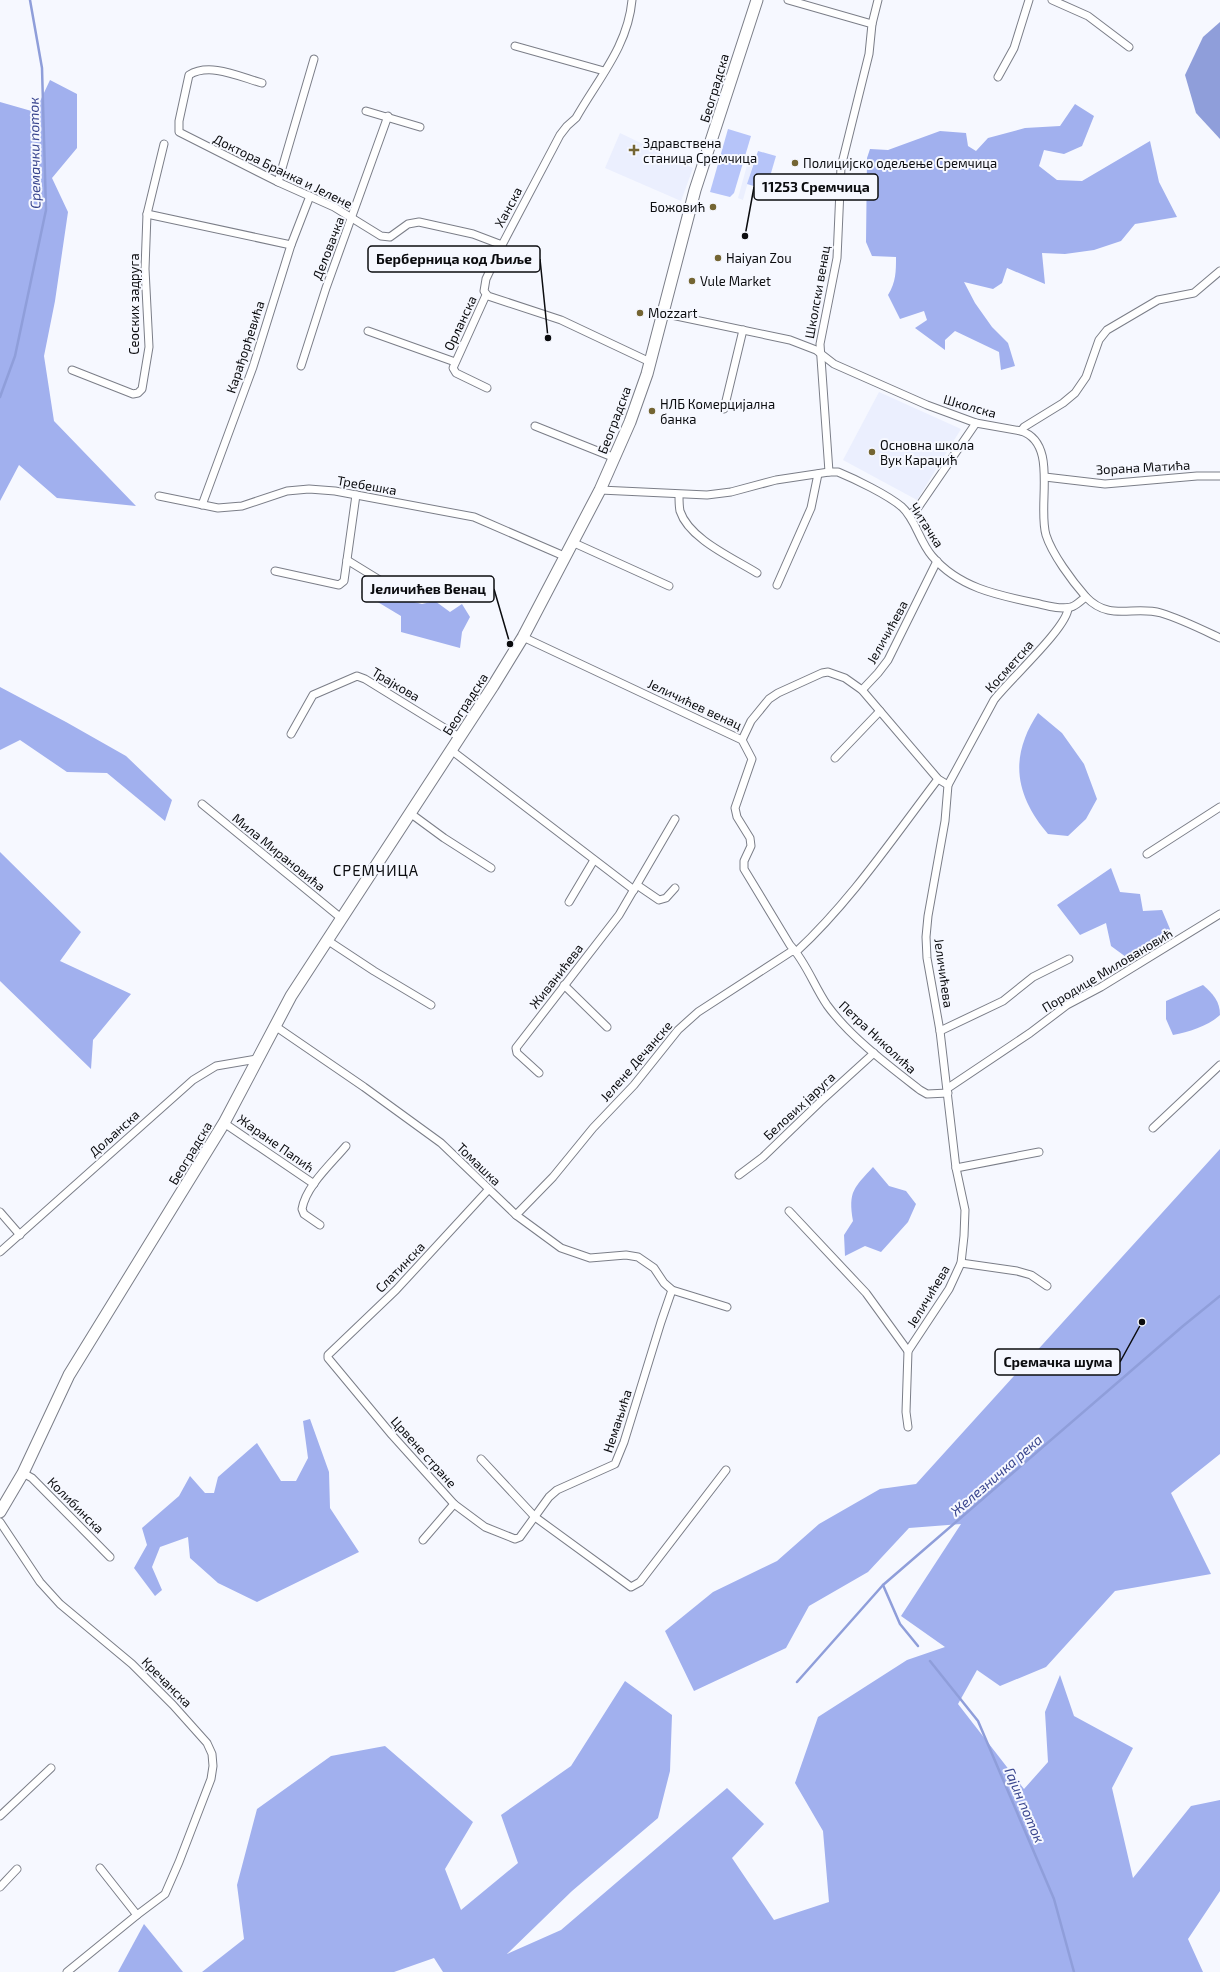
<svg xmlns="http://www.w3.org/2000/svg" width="1220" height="1972" font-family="'Exo 2',sans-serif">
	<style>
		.built { fill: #ebeffe }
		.green { fill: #b6c4f9 }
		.forest { fill: #a1b0ee }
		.water { fill: #8f9eda }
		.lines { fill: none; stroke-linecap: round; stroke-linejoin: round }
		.stream { stroke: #8f9eda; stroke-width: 2.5 }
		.street-casing { stroke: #7b7e88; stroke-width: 9 }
		.secondary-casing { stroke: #7b7e88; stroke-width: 13 }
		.street { stroke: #fff; stroke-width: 7 }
		.secondary { stroke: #fff; stroke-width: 11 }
		.poi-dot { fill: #746533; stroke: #f6f8ff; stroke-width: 1.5 }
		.labels { text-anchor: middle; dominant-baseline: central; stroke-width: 4; stroke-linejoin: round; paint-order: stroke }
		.street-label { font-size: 13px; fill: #0b0c0f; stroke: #f6f8ff }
		.poi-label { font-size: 13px; fill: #0b0c0f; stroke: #f6f8ff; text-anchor: start }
		.water-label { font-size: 14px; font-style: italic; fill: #3a468f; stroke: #f6f8ff }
		.quarter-label { font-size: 15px; letter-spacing: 1px; fill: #0b0c0f; stroke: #f6f8ff }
		.leader { fill: none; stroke: #0b0c0f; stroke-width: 1.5 }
		.callout-dot { fill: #0b0c0f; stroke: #f6f8ff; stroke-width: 1.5 }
		.callout { fill: #f6f8ff; stroke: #0b0c0f; stroke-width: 1.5 }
		.callout-label { font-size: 14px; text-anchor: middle; font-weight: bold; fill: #0b0c0f }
	</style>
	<rect width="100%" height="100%" fill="#f6f8ff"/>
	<g class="built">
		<path d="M620,133L693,168L681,201L605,168Z"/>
		<path d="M749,158L754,160L743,200L738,198Z"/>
		<path d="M879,392L961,429L917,500L843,460Z"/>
	</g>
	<g class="green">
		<path d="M728,129L751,136L734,193L730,197L710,192Z"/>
		<path d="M758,151L776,156L766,190L747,184Z"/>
	</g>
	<g class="forest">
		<path d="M50,80L77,94V148L52,178L68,212L55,301L44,356L54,421L136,506L57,498L19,465L0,501V102L35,112Z"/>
		<path d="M1075,104L1094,116L1082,146L1064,154L1044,150L1039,166L1057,180L1082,181L1150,141L1159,182L1177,217L1135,224L1121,241L1094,250L1065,254L1042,253L1045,284L1007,268L1002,283L993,289L964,282L975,303L992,327L1008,343L1015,366L1001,370L999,352L955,331L945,340V350L915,328L927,320L924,311L900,319L888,295C896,282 896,271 896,257L872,256L866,242L867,158L870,149L888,150L940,131L966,133L968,146L976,151L988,138L1025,128L1060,126Z"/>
		<path d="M379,584L410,601L422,604L435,601L450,612L462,604L470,617L462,632L460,648L401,632V616L361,592Z"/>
		<path d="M0,687L66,722L126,756L172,800L165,821L107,773L67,772L20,740L0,750Z"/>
		<path d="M1038,713L1062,733L1084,764L1097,799L1086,819L1068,836L1048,834C1024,806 1011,774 1025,738C1028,729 1033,721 1038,713Z"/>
		<path d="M0,852L81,932L60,961L131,994L93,1040L91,1069L0,981Z"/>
		<path d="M1111,868L1120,892L1140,894L1143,911L1162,910L1170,929L1159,944L1126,957L1111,946L1106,923L1080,935L1057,905Z"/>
		<path d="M1203,985C1213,994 1220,1001 1220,1015C1208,1026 1189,1032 1173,1035L1166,1019V1001Z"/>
		<path d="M1220,1149V1454L1171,1493L1211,1574L1115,1591L1046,1667L1000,1686L977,1670L958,1704L1024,1789L1048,1762L1045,1712L1060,1675L1074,1716L1133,1748L1112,1788L1133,1878L1191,1806L1220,1800V1891L1188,1939L1203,1972H443L434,1958L394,1972H202L244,1939L237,1885L257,1809L331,1756L385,1746L473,1822L445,1869L461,1910L518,1863L501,1815L571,1766L625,1681L672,1715L670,1771L658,1818L572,1891L507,1954L561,1930L727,1788L764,1824L732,1858L774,1920L829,1902L823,1831L795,1783L818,1717L907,1660L945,1647L901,1616L961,1524L909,1528L868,1572L809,1606L786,1648L694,1691L665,1631L713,1592L777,1561L819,1524L880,1489L916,1484Z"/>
		<path d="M873,1167L889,1186L906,1191L916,1204L908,1222L881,1252L865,1246L845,1256L844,1235L853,1221C848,1191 854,1188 873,1167Z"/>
		<path d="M310,1419L329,1472L330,1508L359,1552L257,1602L218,1583L190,1558L188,1537L160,1547L152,1567L162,1590L155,1596L134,1568L147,1545L142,1528L179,1496L190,1476L205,1493H214L218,1477L257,1443L281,1481H296L308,1458L303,1421Z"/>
		<path d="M144,1924L183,1972H118Z"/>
	</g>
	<path class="water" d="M1220,22V139L1196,113L1185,75L1203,37Z"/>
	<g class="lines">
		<g class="stream">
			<path d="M0,397L15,356L46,210L42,68L30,0"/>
			<path d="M883,1585L900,1624L918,1646"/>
			<path d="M930,1661L978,1721L1054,1899L1074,1972"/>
			<path d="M797,1682L883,1585L1183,1326L1220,1296"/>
		</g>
		<defs>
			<g id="street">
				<path d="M632,0C628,46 598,79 576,118L567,126L560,135L502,245L486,279L484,291L488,296L561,320L650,362"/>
				<path d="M788,0L872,24L869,54L841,167L837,258L820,344L829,472"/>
				<path d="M1052,0L1088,16L1129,47"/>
				<path d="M872,24L878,0"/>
				<path d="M515,46L604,71"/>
				<path d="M998,77L1014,48L1029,0"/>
				<path d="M262,83C240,77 210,62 189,75L179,121V132L278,182L334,207L381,236L390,237L408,224L419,222L473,234L502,245"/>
				<path d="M366,111L420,127"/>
				<path d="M278,182L314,59"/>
				<path d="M147,214L291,245"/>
				<path d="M486,295L453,368L456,373L487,388"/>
				<path d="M662,313L790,340L816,350L834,364L927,405L976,423L1021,431L1024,427L1063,403L1075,393L1086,377L1099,340L1107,330L1158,300L1194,293L1220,271"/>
				<path d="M368,331L455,362"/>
				<path d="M301,366L326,288L388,116"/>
				<path d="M72,370L133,394L138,393L142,389L149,347L145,269L147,214L164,144"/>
				<path d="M724,409L743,330"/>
				<path d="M535,426L615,458"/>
				<path d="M1021,431C1059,443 1037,505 1046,535C1052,554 1072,581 1086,597"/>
				<path d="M1045,477L1105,484L1197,476H1220"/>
				<path d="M600,490L707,495L731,492L776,480L829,472H838C855,479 888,495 902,507C916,520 919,541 932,556C958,587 996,595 1035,603C1045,605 1059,610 1071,607C1076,606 1081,600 1086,597C1110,622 1133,605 1161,613C1181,619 1201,629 1220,638"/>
				<path d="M679,495C679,500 679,506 680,511C689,539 733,558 757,573"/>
				<path d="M159,496L218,508L242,506L287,491L309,489L335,491L474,517L564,556"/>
				<path d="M202,505L253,367L291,245L310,196"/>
				<path d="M909,515L917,509L976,423"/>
				<path d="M572,542L669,586"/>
				<path d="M347,560L404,595"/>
				<path d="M275,571L339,585L344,581L356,495"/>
				<path d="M777,585L811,508L818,474"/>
				<path d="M523,637L742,740L752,759L735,808L737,817L750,838L751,846L744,861V869L790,945C806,962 814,986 827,1005C850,1037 889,1066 920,1090L927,1094L948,1093"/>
				<path d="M862,690L878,673L888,660L937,561"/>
				<path d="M291,734L313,695L357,676L365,679L459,737"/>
				<path d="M742,740L751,721L769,699L778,693L822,673L828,672L845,678L862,690L938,779L948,785"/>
				<path d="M451,750L634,890"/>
				<path d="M835,758L880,711"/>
				<path d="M202,804L341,918"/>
				<path d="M410,813L444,838L491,868"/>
				<path d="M1147,854L1220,807"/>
				<path d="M637,885L659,900L666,898L675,888"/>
				<path d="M569,902L594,860"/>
				<path d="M327,940L374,971L431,1005"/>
				<path d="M796,952C851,901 893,838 938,779"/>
				<path d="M564,985L607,1027"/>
				<path d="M275,1026L364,1087L441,1143L516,1215L561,1248L590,1258L626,1255L638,1257L654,1268L664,1283L672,1290L727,1307"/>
				<path d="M940,1031L1003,1001L1033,977L1069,959"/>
				<path d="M539,1073L517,1053L516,1048L619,915L675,819"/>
				<path d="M948,1088L1030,1033L1067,1005L1101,987L1220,914"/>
				<path d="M224,1123L314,1184"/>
				<path d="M1153,1128L1220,1065"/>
				<path d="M956,1168L1039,1152"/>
				<path d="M739,1175L763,1157L820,1102L874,1053"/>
				<path d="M489,1189L396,1290L328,1355V1358L392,1435L454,1504L485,1527L515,1539L520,1537L549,1497L557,1490L615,1464L624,1442L661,1322L672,1290"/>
				<path d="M789,1211L866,1293L908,1351"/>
				<path d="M0,1212L20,1235"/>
				<path d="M516,1215L553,1177L593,1128L634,1085L678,1030L698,1012L792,951L796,952"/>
				<path d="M320,1225L304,1214L302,1209C306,1186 331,1164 346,1146"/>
				<path d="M0,1252L193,1080L216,1066L257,1059"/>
				<path d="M961,1263L1017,1271L1031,1275L1047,1286"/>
				<path d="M908,1427L906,1412L908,1351L949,1289L961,1263L964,1236L965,1210L956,1168L940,1031L927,958L926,937L928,916L945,821L948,785L994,700C1008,681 1068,627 1068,608"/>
				<path d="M481,1459L535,1517L631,1587L640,1582L726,1470"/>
				<path d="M23,1473L32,1478L110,1557"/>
				<path d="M0,1522L40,1582L60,1604L132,1664L173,1705L207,1743L212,1754L213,1766L211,1779L179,1862L165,1894L137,1915L100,1868"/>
				<path d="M423,1540L454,1504"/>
				<path d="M0,1816L51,1768"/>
				<path d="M0,1887L17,1869"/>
				<path d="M67,1972L137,1915"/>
			</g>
			<path id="secondary" d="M0,1512L23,1473L69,1375L224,1123L291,996L493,686L523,637L600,490L630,422L647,374L695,190L757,0"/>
		</defs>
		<use href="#street" class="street-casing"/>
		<use href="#secondary" class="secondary-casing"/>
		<use href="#street" class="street"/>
		<use href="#secondary" class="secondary"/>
	</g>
	<g class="poi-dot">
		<path d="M632 144h4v4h4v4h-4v4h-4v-4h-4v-4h4z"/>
		<circle cx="795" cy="163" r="4"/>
		<circle cx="713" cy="207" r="4"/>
		<circle cx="718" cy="258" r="4"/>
		<circle cx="692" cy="281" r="4"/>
		<circle cx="640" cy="313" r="4"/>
		<circle cx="652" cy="411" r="4"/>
		<circle cx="872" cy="452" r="4"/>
	</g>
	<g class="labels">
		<g class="street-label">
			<text transform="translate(714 88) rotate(-73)">Београдска</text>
			<text transform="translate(283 171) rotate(26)">Доктора Бранка и Јелене</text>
			<text transform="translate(508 207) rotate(-62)">Ханска</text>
			<text transform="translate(328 248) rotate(-69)">Деловачка</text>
			<text transform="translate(817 292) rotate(-80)">Школски венац</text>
			<text transform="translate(134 304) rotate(-90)">Сеоских задруга</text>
			<text transform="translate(460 323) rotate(-65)">Орланска</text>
			<text transform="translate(245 347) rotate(-72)">Карађорђевића</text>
			<text transform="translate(970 406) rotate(16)">Школска</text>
			<text transform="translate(614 420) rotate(-69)">Београдска</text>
			<text transform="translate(1143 467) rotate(-3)">Зорана Матића</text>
			<text transform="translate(367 485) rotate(10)">Требешка</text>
			<text transform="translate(927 525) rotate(57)">Читачка</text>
			<text transform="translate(887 632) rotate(-61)">Јеличићева</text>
			<text transform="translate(1009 666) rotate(-48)">Косметска</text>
			<text transform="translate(396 684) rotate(31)">Трајкова</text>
			<text transform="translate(465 704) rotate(-57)">Београдска</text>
			<text transform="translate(695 704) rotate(25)">Јеличићев венац</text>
			<text transform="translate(279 852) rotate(39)">Мила Мирановића</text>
			<text transform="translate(1107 970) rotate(-31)">Породице Миловановић</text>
			<text transform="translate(944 973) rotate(82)">Јеличићева</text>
			<text transform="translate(556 976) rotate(-52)">Живанићева</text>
			<text transform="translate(878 1037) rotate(43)">Петра Николића</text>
			<text transform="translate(636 1061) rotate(-49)">Јелене Дечанске</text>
			<text transform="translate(799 1106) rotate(-43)">Белових јаруга</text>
			<text transform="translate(114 1133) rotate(-42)">Дољанска</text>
			<text transform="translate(276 1143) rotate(35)">Жаране Папић</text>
			<text transform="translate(190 1153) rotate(-59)">Београдска</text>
			<text transform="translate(479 1164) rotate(44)">Томашка</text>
			<text transform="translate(400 1267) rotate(-46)">Слатинска</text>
			<text transform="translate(928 1296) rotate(-59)">Јеличићева</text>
			<text transform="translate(617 1421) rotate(-72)">Немањића</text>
			<text transform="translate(424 1452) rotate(48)">Црвене стране</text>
			<text transform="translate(76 1505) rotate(45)">Колибинска</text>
			<text transform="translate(167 1682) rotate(45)">Кречанска</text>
		</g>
		<g class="poi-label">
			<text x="643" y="143">Здравствена<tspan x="643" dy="15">станица Сремчица</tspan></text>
			<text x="803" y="163">Полицијско одељење Сремчица</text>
			<text x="705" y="207" text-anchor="end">Божовић</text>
			<text x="726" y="258">Haiyan Zou</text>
			<text x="700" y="281">Vule Market</text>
			<text x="648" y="313">Mozzart</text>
			<text x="660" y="404">НЛБ Комерцијална<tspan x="660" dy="15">банка</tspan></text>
			<text x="880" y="445">Основна школа<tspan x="880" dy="15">Вук Караџић</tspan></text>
		</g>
		<g class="water-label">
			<text transform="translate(34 153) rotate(-91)">Сремачки поток</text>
			<text transform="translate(996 1475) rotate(-41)">Железничка река</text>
			<text transform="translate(1025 1805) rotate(67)">Гајин поток</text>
		</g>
		<g class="quarter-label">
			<text x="376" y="870">СРЕМЧИЦА</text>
		</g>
	</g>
	<path class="leader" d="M745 236L754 187M548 338L540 259M510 644L494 589M1142 1322L1120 1362"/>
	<g class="callout-dot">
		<circle cx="745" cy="236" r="4"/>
		<circle cx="548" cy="338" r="4"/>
		<circle cx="510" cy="644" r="4"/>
		<circle cx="1142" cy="1322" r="4"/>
	</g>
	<g class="callout">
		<rect x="754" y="174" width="124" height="26" rx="4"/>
		<rect x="368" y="246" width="172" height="26" rx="4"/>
		<rect x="362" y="576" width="132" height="26" rx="4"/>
		<rect x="995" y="1349" width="125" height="26" rx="4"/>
	</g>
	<g class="callout-label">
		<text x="816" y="192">11253 Сремчица</text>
		<text x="454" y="264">Берберница код Љиље</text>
		<text x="428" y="594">Јеличићев Венац</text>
		<text x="1058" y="1367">Сремачка шума</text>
	</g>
</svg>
